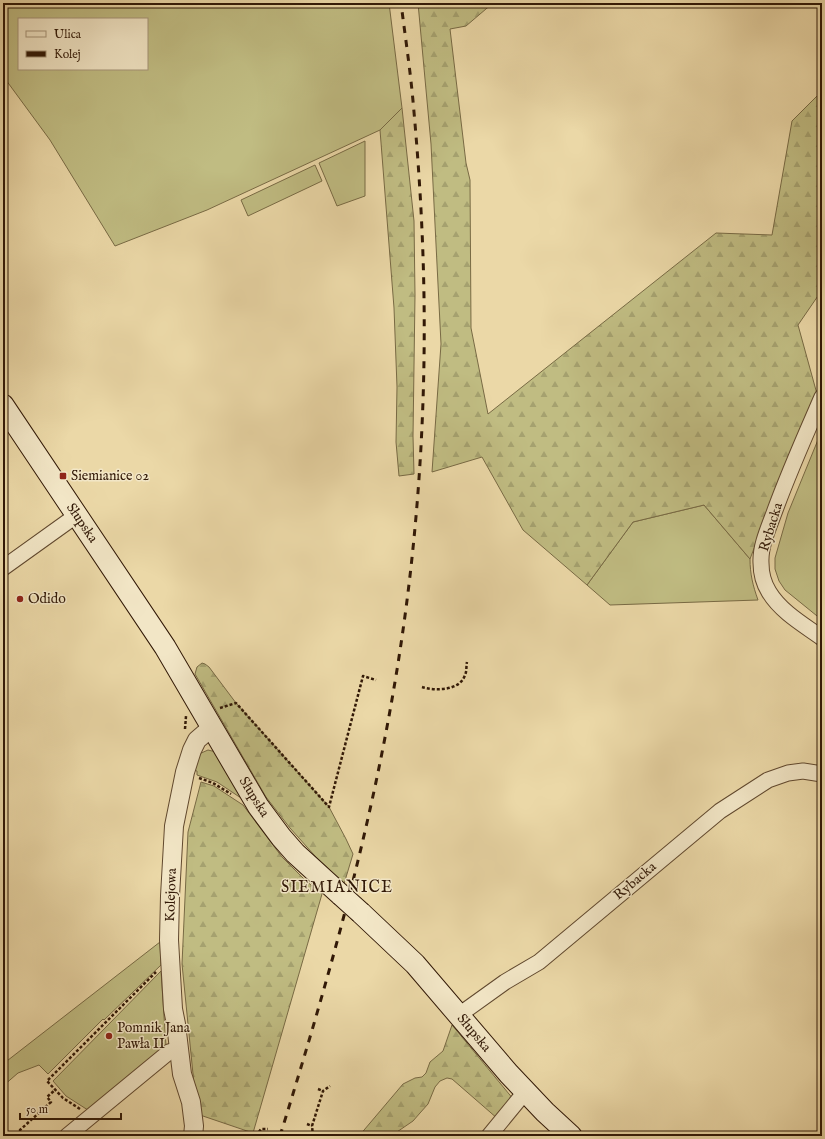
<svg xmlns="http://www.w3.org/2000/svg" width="825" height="1139" font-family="'IM FELL English',serif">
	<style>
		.grass { fill: #c0bc82; stroke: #786a44; fill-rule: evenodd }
		.forest { fill: url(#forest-firs); stroke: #786a44 }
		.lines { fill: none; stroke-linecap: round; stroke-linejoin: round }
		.minor-casing { stroke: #60482e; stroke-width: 17 }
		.tertiary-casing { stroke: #60482e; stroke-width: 20 }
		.secondary-casing { stroke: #311806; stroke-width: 23 }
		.path { stroke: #311806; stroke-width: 2.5; stroke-dasharray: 3 2; stroke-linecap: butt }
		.minor { stroke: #f2e6c6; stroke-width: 15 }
		.tertiary { stroke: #f2e6c6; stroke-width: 18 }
		.secondary { stroke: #f2e6c6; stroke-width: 21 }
		.rail { stroke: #311806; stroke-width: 3; stroke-dasharray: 7 7; stroke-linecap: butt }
		.secondary-bridge-casing { stroke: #311806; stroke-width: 23; stroke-linecap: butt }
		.secondary-bridge { stroke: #f2e6c6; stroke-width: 21 }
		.poi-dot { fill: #8f2418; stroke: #f2e6c6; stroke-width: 1.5 }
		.labels { text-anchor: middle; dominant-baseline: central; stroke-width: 3; stroke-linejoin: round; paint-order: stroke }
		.poi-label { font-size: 14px; fill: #311806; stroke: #f2e6c6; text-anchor: start }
		.street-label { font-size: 14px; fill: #311806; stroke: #f2e6c6 }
		.quarter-label { font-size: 16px; letter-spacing: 1px; fill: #311806; stroke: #f2e6c6 }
	</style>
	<defs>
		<pattern id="forest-firs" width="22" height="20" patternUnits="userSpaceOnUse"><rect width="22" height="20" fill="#c0bc82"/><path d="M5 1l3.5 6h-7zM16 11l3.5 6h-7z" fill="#a5a16f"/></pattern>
	</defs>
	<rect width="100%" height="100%" fill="#ebd8a7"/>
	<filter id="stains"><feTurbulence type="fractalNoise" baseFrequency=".005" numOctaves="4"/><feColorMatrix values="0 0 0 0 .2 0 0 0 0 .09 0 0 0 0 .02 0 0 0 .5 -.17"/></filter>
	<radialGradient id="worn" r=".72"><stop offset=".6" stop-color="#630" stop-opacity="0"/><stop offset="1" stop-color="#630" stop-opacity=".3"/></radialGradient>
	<g class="grass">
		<path d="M3,3H389L402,108L380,130L207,210L115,246L50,140L3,76ZM19,19H147V69H19Z"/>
		<path d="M365,141V196L337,206L319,163Z"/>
		<path d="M315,165L322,181L248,216L241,200Z"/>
		<path d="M822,430V620L785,590L779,581L775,569V558L788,513Z"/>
		<path d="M704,505L750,559C750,574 753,586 758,600L610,605L587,585L633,522Z"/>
		<path d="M208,750L216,752L247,802L217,782L197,775V771L193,770L199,754Z"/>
		<path d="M160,942L161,965L104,1020L103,1019L48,1074L39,1065L18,1073L3,1086V1064Z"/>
		<path d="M161,971L166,1046L91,1112L66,1096L53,1081Z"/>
	</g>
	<g class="forest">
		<path d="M418,3H493L466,26L450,29L466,163L470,180L471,328L488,414L716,233L772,235L792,121L822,91V290L798,325L817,394L781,477L750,559L704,505L633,522L587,585L523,530L482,457L432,472L441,344L431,144Z"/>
		<path d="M402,108L414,221L415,295L413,436L414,474L399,476L396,442L397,387L394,308L380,130Z"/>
		<path d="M202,663L205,664L209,667L236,703L329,807L346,839L353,854L344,884L315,856L290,828L266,797L195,674L197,667Z"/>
		<path d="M201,782L214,786L243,805L282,857L306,881L322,894L253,1133L197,1114L182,964L188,832Z"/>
		<path d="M452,1025L514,1100L498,1119L452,1079L447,1078L440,1081L435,1087L428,1104L420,1113L413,1121L391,1136H359L403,1084L415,1078L422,1077L426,1073L430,1062L443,1051Z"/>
	</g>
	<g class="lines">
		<defs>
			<g id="minor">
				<path d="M822,397C805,436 788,474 774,513C768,529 760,547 761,563C761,573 764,584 769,592C781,612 804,625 822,638"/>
				<path d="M3,568L77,515"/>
				<path d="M459,1015L505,982L539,962L720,811L768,780L788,773L803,771L822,774"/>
				<path d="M67,1136L169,1052L179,1049"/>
				<path d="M489,1136L525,1092"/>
			</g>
			<path id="tertiary" d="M193,1136L194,1126L191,1102L182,1074L176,1024L173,1009L169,940L170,896L174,826L185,772L192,750L197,740L212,727"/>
			<g id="secondary">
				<path d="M3,405L165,647L258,806L281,837L295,853L341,895"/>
				<path d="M361,913L415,964L509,1074L545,1112L571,1136"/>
			</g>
		</defs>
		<use href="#minor" class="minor-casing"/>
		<use href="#tertiary" class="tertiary-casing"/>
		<use href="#secondary" class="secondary-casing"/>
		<g class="path">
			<path d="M422,687C435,691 460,691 465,675C467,671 466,666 467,662"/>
			<path d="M220,708L236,703L329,807L363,676L376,680"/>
			<path d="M185,729L186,716"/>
			<path d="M199,778L213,783L231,794"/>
			<path d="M318,1089L323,1091"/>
			<path d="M80,1109L63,1098L47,1081L156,972"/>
			<path d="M307,1124L312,1126"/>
			<path d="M21,1136L20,1130L51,1102L47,1097L55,1090"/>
			<path d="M256,1136L261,1129H268"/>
			<path d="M313,1136L312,1126L323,1091L330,1086"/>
		</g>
		<use href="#minor" class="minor"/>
		<use href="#tertiary" class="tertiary"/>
		<use href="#secondary" class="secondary"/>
		<path class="rail" d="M280,1136C324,994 365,852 391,705C415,571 426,433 424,297C423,231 419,166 413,101C410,68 405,35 401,3"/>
		<defs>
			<path id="secondary-bridge" d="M341,895L361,913"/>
		</defs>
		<use href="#secondary-bridge" class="secondary-bridge-casing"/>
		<use href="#secondary-bridge" class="secondary-bridge"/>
	</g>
	<g class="poi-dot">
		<rect x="59" y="472" width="8" height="8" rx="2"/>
		<circle cx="20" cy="599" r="4"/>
		<circle cx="109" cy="1036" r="4"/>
	</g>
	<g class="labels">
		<g class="poi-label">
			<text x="71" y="476">Siemianice 02</text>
			<text x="28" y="599">Odido</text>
			<text x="117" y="1028">Pomnik Jana<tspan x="117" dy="16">Pawła II</tspan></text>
		</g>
		<g class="street-label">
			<text transform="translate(82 523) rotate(56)">Słupska</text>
			<text transform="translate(771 527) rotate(-73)">Rybacka</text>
			<text transform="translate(254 797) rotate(58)">Słupska</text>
			<text transform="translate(635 881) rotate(-40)">Rybacka</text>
			<text transform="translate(171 895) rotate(-88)">Kolejowa</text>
			<text transform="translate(474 1033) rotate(50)">Słupska</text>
		</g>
		<g class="quarter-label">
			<text x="337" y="888">SIEMIANICE</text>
		</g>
	</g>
	<rect width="825" height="1139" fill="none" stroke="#ebd8a7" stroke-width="16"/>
	<rect x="4" y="4" width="817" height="1131" fill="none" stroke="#311806" stroke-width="2"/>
	<rect x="8" y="8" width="809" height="1123" fill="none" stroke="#311806"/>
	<rect x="18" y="18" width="130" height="52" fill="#f2e6c6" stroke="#a59479"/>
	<rect x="26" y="31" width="20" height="6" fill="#f2e6c6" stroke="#a59479"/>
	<text x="54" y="38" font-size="12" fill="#311806">Ulica</text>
	<rect x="26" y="51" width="20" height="6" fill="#311806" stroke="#a59479"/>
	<text x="54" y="58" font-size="12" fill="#311806">Kolej</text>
	<path d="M20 1113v6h101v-6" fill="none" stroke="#311806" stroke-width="2"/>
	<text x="26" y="1113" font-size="12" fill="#311806" stroke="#f2e6c6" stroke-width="3" paint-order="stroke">50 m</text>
	<rect width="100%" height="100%" filter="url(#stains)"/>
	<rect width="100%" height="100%" fill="url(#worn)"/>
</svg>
